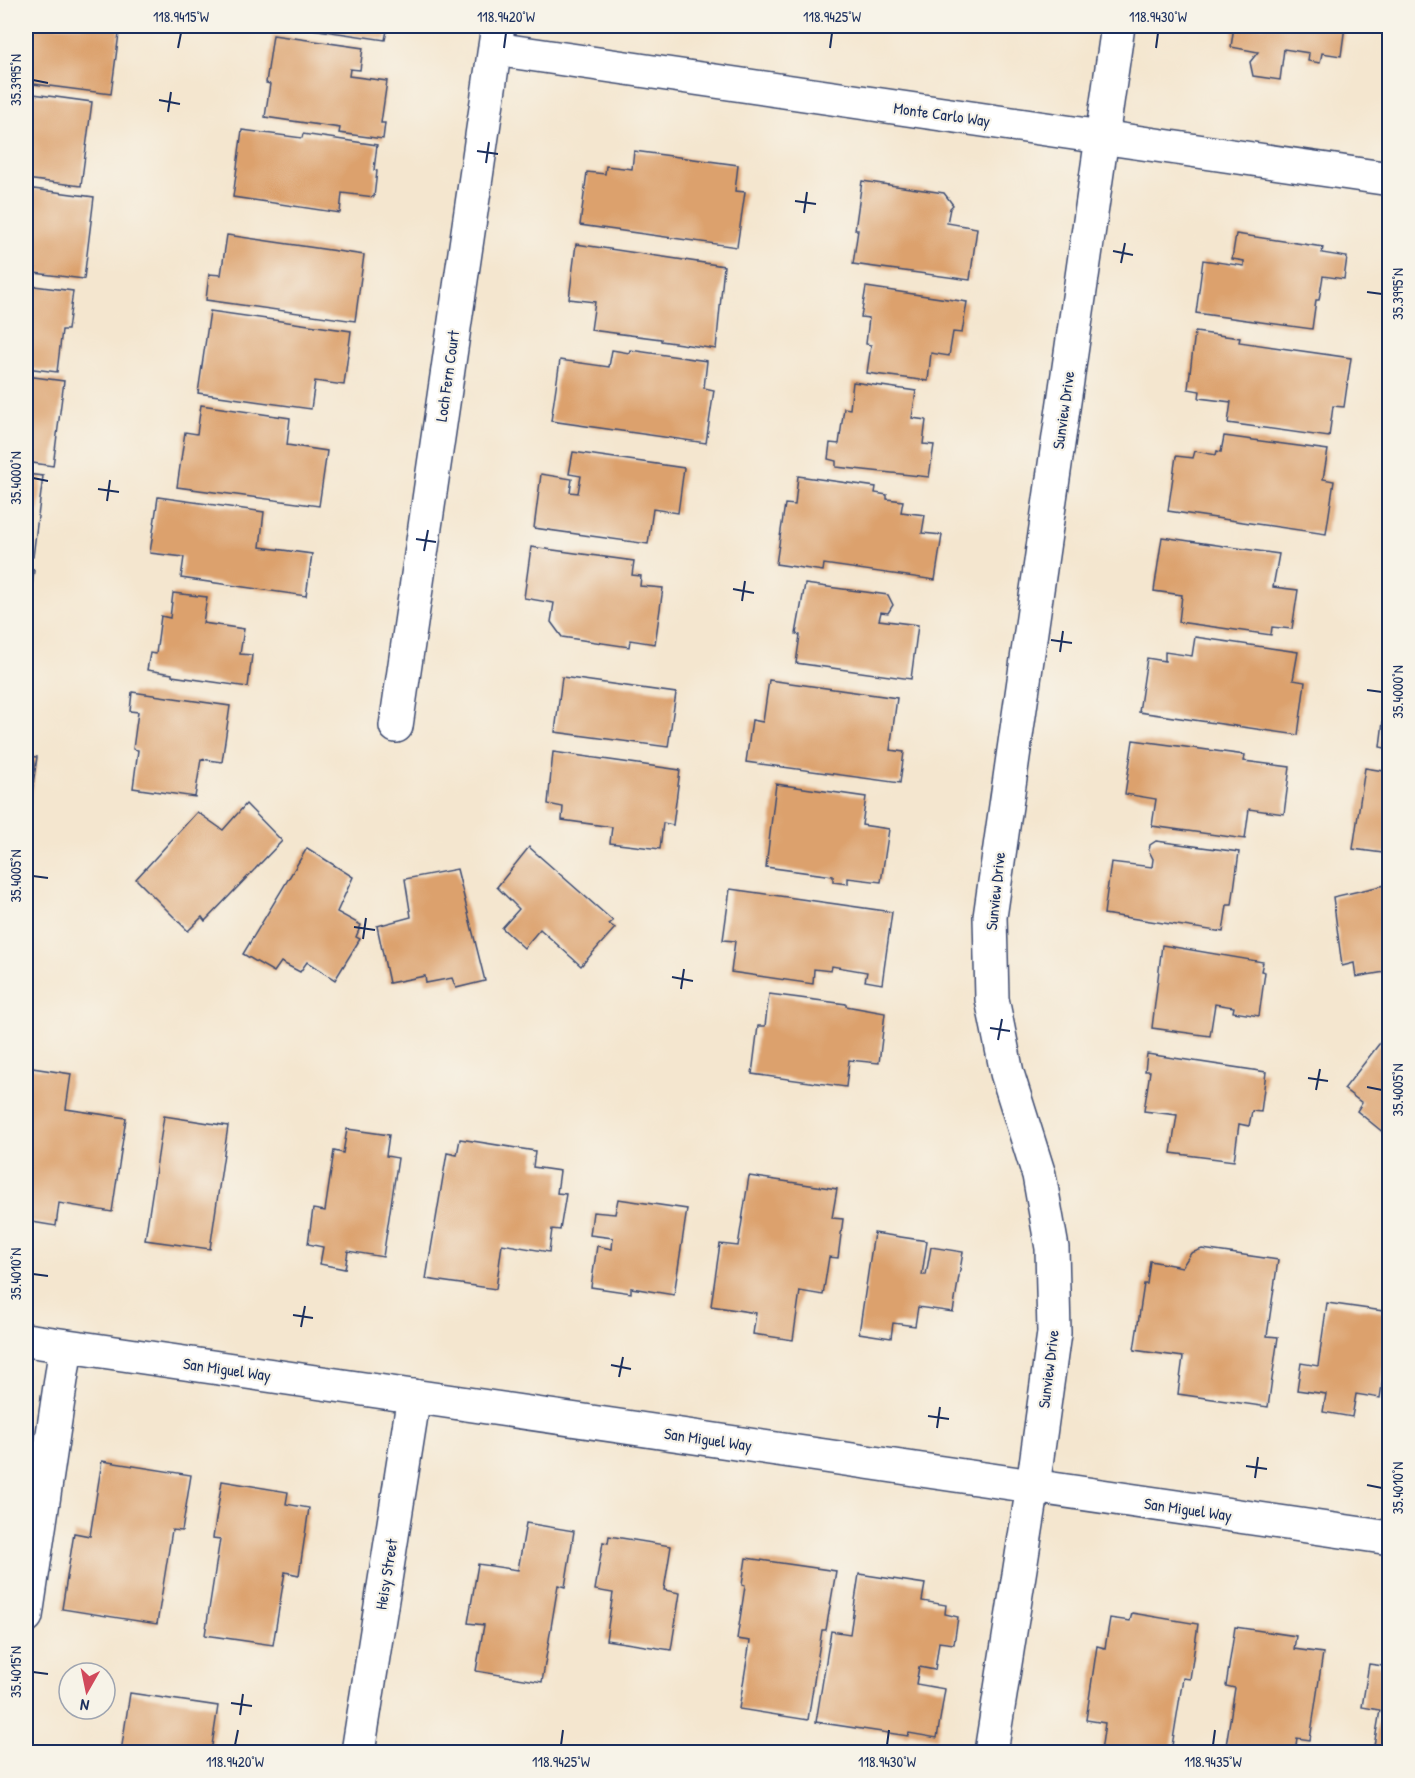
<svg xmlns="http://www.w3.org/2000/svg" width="1415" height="1778" font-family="'Patrick Hand',sans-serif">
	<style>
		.building { fill: #dca16d }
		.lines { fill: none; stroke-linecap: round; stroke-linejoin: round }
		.minor-casing { stroke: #3c4a6f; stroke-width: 36 }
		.minor { stroke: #fff; stroke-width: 33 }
		.ticks { fill: none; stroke: #1b2f5e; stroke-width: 2 }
		.labels { text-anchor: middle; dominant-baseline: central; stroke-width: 4.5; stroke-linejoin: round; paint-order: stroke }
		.street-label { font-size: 16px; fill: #1b2f5e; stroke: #f7f3e8 }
		.neatline { fill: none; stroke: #1b2f5e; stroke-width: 2 }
		.ticks-label { font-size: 15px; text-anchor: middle; fill: #1b2f5e }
	</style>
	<rect width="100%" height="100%" fill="#f7f3e8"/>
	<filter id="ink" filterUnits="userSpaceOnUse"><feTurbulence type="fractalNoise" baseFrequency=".0167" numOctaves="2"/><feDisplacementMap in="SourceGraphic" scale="12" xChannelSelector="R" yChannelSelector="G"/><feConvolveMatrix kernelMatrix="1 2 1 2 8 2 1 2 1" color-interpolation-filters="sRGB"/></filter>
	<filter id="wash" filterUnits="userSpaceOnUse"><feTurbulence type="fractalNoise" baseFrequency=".008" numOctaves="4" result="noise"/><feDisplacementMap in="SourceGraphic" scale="24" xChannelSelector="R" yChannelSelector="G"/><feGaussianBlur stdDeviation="1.35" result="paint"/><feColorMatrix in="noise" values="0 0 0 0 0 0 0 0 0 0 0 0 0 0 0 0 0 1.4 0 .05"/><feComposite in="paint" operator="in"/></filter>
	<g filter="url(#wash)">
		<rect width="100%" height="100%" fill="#f4e6cf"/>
		<g id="blocks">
			<g class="building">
				<path d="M26,26H120L111,94L26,83Z"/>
				<path d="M291,26H388L385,40Z"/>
				<path d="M957,26H987L986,31Z"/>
				<path d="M1234,26H1345L1341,56L1322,53L1320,63L1308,61L1309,53L1284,49L1280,80L1253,76L1250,62L1258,52L1231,47Z"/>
				<path d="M273,35L363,48L360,70L350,69L349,76L387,81L381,123H385L383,139L339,133L340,128L265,117L270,84L266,83Z"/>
				<path d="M26,93L92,102L81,186L26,179Z"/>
				<path d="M242,130L302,138L303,134L377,145L374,170L377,171L374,197L342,193L340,213L233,197Z"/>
				<path d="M634,151L738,165L735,191L745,192L737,247L580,225L587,172L605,174L606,166L632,169Z"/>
				<path d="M862,181L944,193L953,205L950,208L947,223L977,228L970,280L853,264L858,230H855Z"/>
				<path d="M26,188L94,197L84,279L26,272Z"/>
				<path d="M1236,234L1323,247L1322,253L1347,257L1344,279L1323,276L1319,300H1316L1312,329L1196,313L1203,260L1244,266V261L1232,259Z"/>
				<path d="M227,235L364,255L355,321L206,300L209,274L221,275Z"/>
				<path d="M576,244L724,266L716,349L661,341V339L591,330L595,302L569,299Z"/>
				<path d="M26,285L73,291L68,330H62L57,372L26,368Z"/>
				<path d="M866,287L967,302L962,333L953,332L949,356L931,353L928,381L867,373L871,345L866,344L869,318L861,317Z"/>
				<path d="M210,311L351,331L344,385L315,381L311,409L198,393Z"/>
				<path d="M1195,332L1240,338L1239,342L1351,358L1344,407L1333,406L1329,437L1228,423L1231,402L1199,398L1200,391L1188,389Z"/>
				<path d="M612,350L629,353L630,350L707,361L704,388L714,390L706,443L551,421L560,360L609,367Z"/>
				<path d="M26,376L64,381L53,466L26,462Z"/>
				<path d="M853,382L916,391L912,418L926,420L923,444L934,445L929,477L836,467V461L828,459L830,443L839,444L844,408L850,409Z"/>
				<path d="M201,405L290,418L287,445L327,451L319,506L177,487L185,432L197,434Z"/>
				<path d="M1224,436L1328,450L1323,479L1334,481L1326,534L1168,511L1176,456L1193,458L1195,451L1216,455L1217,451L1221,452Z"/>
				<path d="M573,452L684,468L678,513L653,509L648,544L534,528L541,474L572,479L570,492L578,493L581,476L569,474Z"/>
				<path d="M26,474L43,476L33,557L26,556Z"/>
				<path d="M798,476L876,487L875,493L887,495V499L903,501L901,512L925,515L922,533L942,535L935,580L824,564L823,571L776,564L785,504L795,505Z"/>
				<path d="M158,497L264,512L260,547L312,554L306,596L181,578L184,557L150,553Z"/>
				<path d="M1162,537L1279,554L1273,587L1298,590L1292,629L1272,627L1271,635L1179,622L1182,595L1154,591Z"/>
				<path d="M531,547L634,561L632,575L641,576L640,586L663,588L655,644L630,640L629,647L562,637L551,622L554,603L524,598Z"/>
				<path d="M26,569L34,570L27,629H26Z"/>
				<path d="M805,584L888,595L893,605L888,613L881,612L879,620L918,625L911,679L796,663L800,635L796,634Z"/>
				<path d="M173,593L207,597L203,623L244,629L240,654L252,655L248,687L172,676V674L147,670L150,653L156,654L161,616L170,618Z"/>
				<path d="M1195,637L1298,652L1293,680L1305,682L1298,735L1139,712L1147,658L1165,661V652L1192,656Z"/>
				<path d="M562,677L676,693L668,747L555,732Z"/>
				<path d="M769,680L897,698L890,750L904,752L900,783L746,762L752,720L763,722Z"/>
				<path d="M132,692L230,706L222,762L201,759L195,797L133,788L138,750L133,749L138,712L130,711Z"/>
				<path d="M1385,705L1390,706V749L1380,747Z"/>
				<path d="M1133,740L1245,755L1244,761L1290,767L1284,814L1249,809L1245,839L1152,826L1156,799L1125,794Z"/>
				<path d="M553,752L680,770L673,825L663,823L660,849L610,843L612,827L562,820L563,807L548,804Z"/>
				<path d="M26,756L37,757L30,806L26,805Z"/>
				<path d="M1365,768L1390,772V854L1353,849Z"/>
				<path d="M776,784L866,797L862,825L889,829L881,882L848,878V884L833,882V876L766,867Z"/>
				<path d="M246,804L282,841L205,921L202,917L188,931L136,879L197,812L223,830Z"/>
				<path d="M1156,841L1239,852L1232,905H1227L1223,932L1104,914L1111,862L1152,867L1153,859L1149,851L1150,845Z"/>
				<path d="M529,847L613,921L609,924L615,928L581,966L540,929L524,948L502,928L519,909L497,887Z"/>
				<path d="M307,848L353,877L337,912L361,925L356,937L360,939L335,980L307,962L300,972L281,962L274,972L243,954Z"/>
				<path d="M457,869L485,981L456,988L452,978L426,983L425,976L389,983L377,926L411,917L405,879Z"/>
				<path d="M1390,884V971L1356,977L1354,963L1342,966L1333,897Z"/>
				<path d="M730,889L892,912L882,984L865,981L867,972L832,966L831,971L814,969L813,984L731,972L735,941L723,940Z"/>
				<path d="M1162,945L1263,962L1261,971L1265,972L1259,1016L1233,1012L1234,1007L1215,1004L1210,1036L1152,1028Z"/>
				<path d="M769,994L846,1004V1006L885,1013L879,1063L849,1060L846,1087L752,1074L758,1026H765Z"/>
				<path d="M1390,1030V1138L1357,1111L1362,1103L1344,1089Z"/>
				<path d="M1147,1054L1266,1072L1261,1112L1252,1111L1249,1126L1239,1124L1234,1161L1171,1153L1177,1115L1144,1111L1150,1071H1145Z"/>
				<path d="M26,1067L71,1074L66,1109L126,1118L112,1212L59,1203L56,1226L26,1221Z"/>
				<path d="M164,1116L228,1126L210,1249L145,1240Z"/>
				<path d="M347,1129L389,1135L386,1156L398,1158L383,1257L348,1251L345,1269L320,1264L323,1247L308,1244L313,1209L325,1211L334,1151L343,1153Z"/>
				<path d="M460,1139L535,1151L533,1167L560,1171L557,1193L566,1194L560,1230L552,1229L549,1252L502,1244L496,1289L426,1279L447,1153L457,1155Z"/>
				<path d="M749,1176L837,1189L832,1218L843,1219L838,1258L829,1257L823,1295L800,1291L793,1340L753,1334L756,1313L711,1306L720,1244L738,1246Z"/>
				<path d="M618,1199L687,1209L674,1295L631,1288V1293L591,1287L597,1246L612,1249L613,1238L590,1235L593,1212L615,1214Z"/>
				<path d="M874,1233L927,1241L922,1275H926L931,1247L963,1252L953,1312L918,1307L915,1326L893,1323L891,1338L859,1333Z"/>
				<path d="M1202,1249L1278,1260L1267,1336L1278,1337L1268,1407L1178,1394L1183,1357L1134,1350L1144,1284H1147L1150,1261L1182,1267L1191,1253Z"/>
				<path d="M1327,1303L1390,1312V1333L1380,1398L1356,1394L1352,1417L1323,1412L1326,1394L1297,1390L1301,1363L1318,1366Z"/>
				<path d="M102,1461L191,1475L182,1531L172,1530L157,1624L62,1609L74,1533L90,1536Z"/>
				<path d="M222,1481L288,1492L286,1504L309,1508L299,1575L285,1572L273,1645L205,1635L220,1539L213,1538Z"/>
				<path d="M526,1523L574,1531L565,1587L558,1585L542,1682L476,1671L484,1625L468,1623L478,1564L518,1570Z"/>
				<path d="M609,1536L671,1546L664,1590L680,1593L671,1650L606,1640L613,1593L595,1590L603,1542L608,1543Z"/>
				<path d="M746,1558L836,1571L826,1630H822L808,1720L739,1709L750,1641L737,1639L745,1586L742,1585Z"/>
				<path d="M859,1574L925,1584L922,1601L946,1605L945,1614L958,1617L954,1644L939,1642L935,1670L919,1667L916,1684L945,1689L937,1738L909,1733L908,1736L816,1722L831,1631L850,1634Z"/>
				<path d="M1132,1613L1198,1624L1190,1679L1183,1678L1171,1752H1101L1105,1723L1086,1720L1097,1646L1105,1648L1110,1618L1130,1621Z"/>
				<path d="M1235,1627L1296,1636L1294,1649L1323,1653L1310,1740L1297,1738L1295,1752H1225L1235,1688L1226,1686Z"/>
				<path d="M1369,1664L1390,1667V1752H1373L1380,1710L1362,1707Z"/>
				<path d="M130,1693L218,1706L211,1752H121Z"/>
			</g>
		</g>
	</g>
	<g filter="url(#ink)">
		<use href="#blocks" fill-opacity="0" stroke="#3c4a6f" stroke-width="1.5"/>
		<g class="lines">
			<defs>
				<g id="minor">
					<path d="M495,49L1390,179"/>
					<path d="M396,726L498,26"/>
					<path d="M26,1340L1390,1538"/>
					<path d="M26,1616L66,1346"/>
					<path d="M358,1752L414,1396"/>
					<path d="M991,1752L1033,1486L1054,1333L1052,1248L1039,1175L1007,1073L992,999L990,917L1118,26"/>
				</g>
			</defs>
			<use href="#minor" class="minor-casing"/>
			<use href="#minor" class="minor"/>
		</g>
	</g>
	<path class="ticks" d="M178,48L181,33M504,48L506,33M830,48L832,33M1156,48L1158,33M33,80L48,83M159,100L180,104M168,112L171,92M477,151L498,154M486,163L489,142M795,201L816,204M804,213L807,192M1113,251L1133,255M1121,263L1125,243M1367,292L1382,294M33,478L48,481M98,489L119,492M107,501L110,480M416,539L436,542M424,551L428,530M733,589L754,593M742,601L745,581M1051,640L1072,643M1060,652L1063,631M1367,690L1382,692M33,876L48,878M354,927L375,930M363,939L366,918M672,977L693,981M681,989L684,969M990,1028L1010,1031M998,1040L1002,1019M1308,1078L1328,1081M1367,1087L1382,1090M1316,1090L1320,1069M33,1274L48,1276M293,1315L313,1318M301,1327L305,1306M611,1365L631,1369M619,1377L623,1357M928,1416L949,1419M937,1428L940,1407M1246,1466L1267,1469M1255,1478L1258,1457M1367,1485L1382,1488M33,1672L48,1674M231,1703L252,1706M240,1715L243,1694M235,1745L238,1730M561,1745L563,1730M887,1745L889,1730M1213,1745L1215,1730"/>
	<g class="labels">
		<g class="street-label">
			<text transform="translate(942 114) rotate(8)">Monte Carlo Way</text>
			<text transform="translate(447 376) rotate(-82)">Loch Fern Court</text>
			<text transform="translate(1063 410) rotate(-82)">Sunview Drive</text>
			<text transform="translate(995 891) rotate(-84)">Sunview Drive</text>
			<text transform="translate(227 1369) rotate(8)">San Miguel Way</text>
			<text transform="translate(1048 1369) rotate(-83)">Sunview Drive</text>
			<text transform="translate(708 1439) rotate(8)">San Miguel Way</text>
			<text transform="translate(1188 1509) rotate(8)">San Miguel Way</text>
			<text transform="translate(386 1574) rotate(-81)">Heisy Street</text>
		</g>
	</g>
	<rect width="1415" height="1778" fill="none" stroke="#f7f3e8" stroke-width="66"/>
	<g transform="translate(87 1691) rotate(189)"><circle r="28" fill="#f7f3e8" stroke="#9fa5b1" stroke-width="1.5"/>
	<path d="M0-4.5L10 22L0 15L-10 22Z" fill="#d1495b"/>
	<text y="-9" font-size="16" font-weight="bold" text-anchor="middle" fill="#1b2f5e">N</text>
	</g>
	<rect x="33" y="33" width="1349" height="1712" class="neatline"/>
	<g class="ticks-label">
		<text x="181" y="22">118.9415°W</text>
		<text x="506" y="22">118.9420°W</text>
		<text x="832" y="22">118.9425°W</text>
		<text x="1158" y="22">118.9430°W</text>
		<text transform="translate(16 80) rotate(-90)" y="5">35.3995°N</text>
		<text transform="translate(1398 294) rotate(-90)" y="5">35.3995°N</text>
		<text transform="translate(16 478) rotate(-90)" y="5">35.4000°N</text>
		<text transform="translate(1398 692) rotate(-90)" y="5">35.4000°N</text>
		<text transform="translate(16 876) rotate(-90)" y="5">35.4005°N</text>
		<text transform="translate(1398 1090) rotate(-90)" y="5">35.4005°N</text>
		<text transform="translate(16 1274) rotate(-90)" y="5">35.4010°N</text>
		<text transform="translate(1398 1488) rotate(-90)" y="5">35.4010°N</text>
		<text transform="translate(16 1672) rotate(-90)" y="5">35.4015°N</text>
		<text x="235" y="1767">118.9420°W</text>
		<text x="561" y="1767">118.9425°W</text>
		<text x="887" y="1767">118.9430°W</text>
		<text x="1213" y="1767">118.9435°W</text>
	</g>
</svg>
